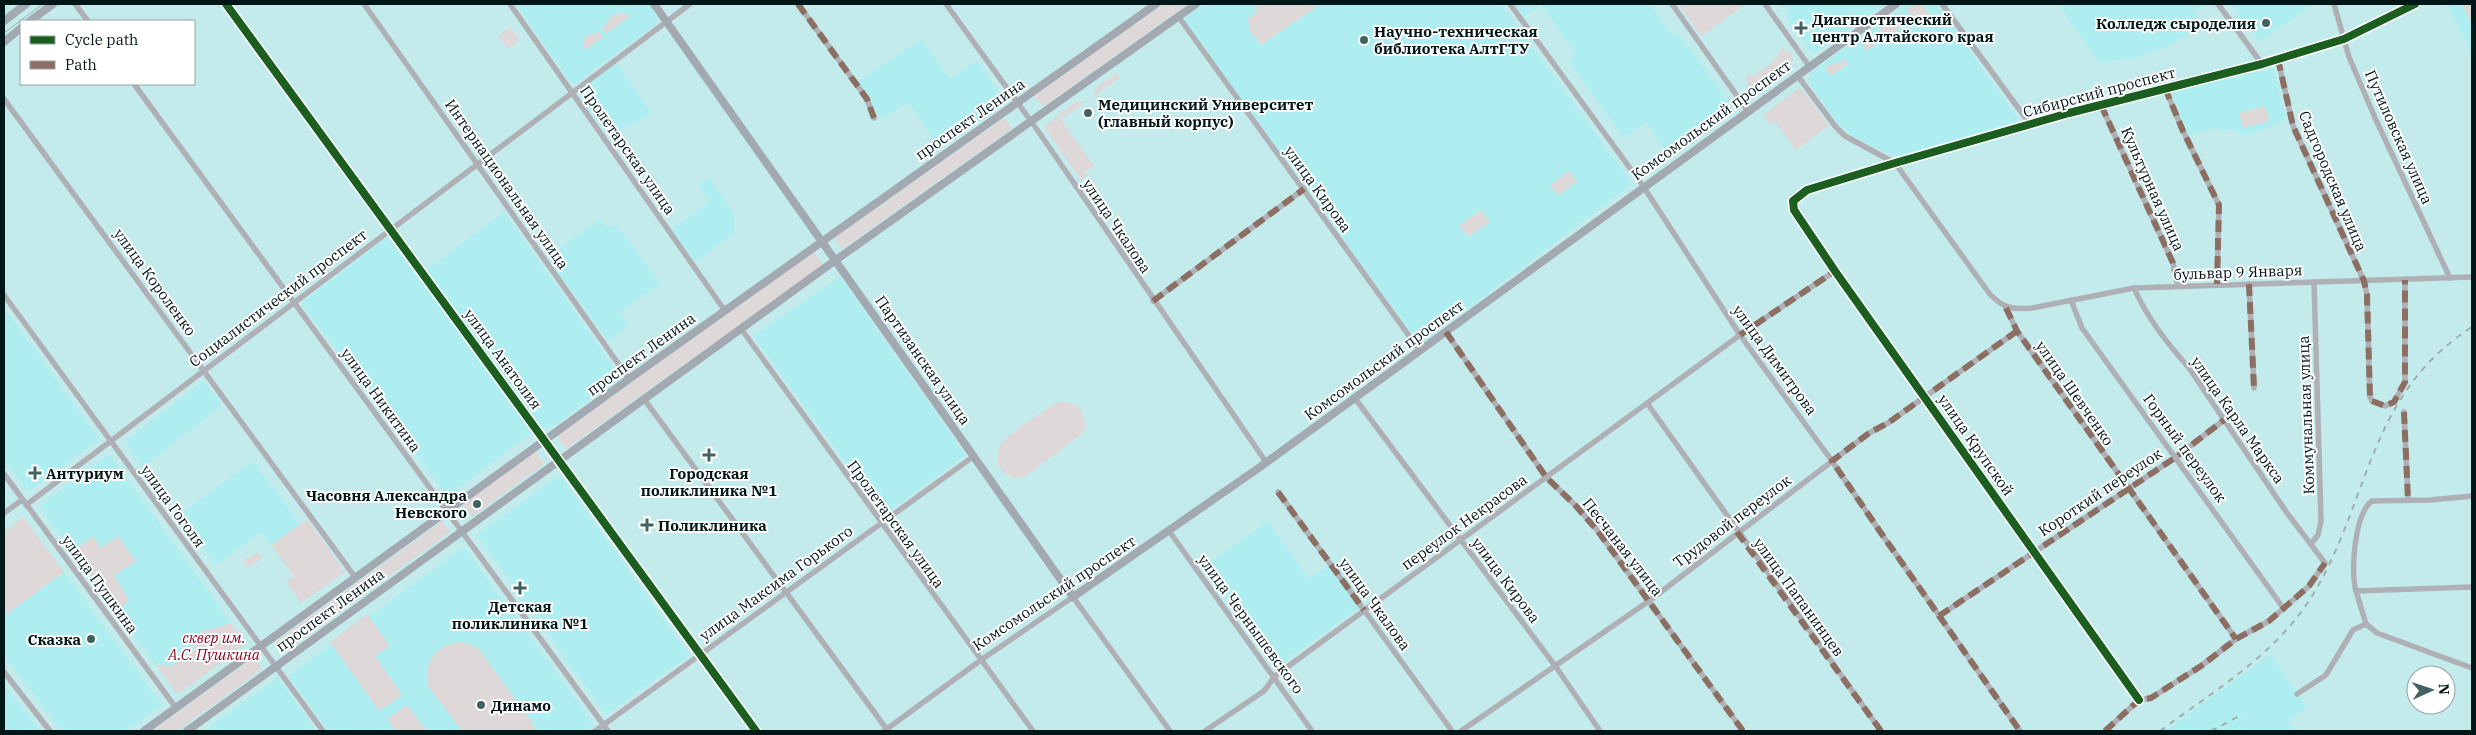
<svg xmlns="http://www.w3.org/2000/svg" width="2476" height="735" font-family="'IBM Plex Serif',serif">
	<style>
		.built { fill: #aeeef0 }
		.green { fill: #ded8d8 }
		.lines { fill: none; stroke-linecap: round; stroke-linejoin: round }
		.minor { stroke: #afb0b6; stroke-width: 5.5 }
		.major { stroke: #a3a9b0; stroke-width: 8 }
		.tram { stroke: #9eafb0; stroke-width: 1 }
		.rail { stroke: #9eafb0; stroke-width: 2; stroke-dasharray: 6 6; stroke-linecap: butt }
		.quiet { stroke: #8d6e63; stroke-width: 6; stroke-dasharray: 12 6; stroke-linecap: butt }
		.cycleway-casing { stroke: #fff; stroke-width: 11 }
		.cycleway { stroke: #1b5e20; stroke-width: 8 }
		.poi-dot { fill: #446162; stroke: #fff; stroke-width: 2 }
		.labels { text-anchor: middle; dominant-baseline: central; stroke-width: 4; stroke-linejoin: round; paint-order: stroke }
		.poi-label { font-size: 15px; font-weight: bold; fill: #001617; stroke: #fff; text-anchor: start }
		.street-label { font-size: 15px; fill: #001617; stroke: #fff }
		.park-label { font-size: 15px; font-style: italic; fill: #890a23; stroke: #fff }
	</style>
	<rect width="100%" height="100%" fill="#c3ebec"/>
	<g class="built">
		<path d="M516,4H648L657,16L656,24L576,83L570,82Z"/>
		<path d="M1205,4H1501L1632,184L1420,345L1183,19Z"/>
		<path d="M1515,4H1650L1673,36L1678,33L1729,102L1664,150L1646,122L1624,138L1568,61L1576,54L1541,5L1524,17Z"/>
		<path d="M1781,4H1884L1813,54L1787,17L1789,15Z"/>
		<path d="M1907,4H1936L2016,116L2017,121L2014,125L1901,156H1894L1860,141L1846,132L1834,119L1809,83V76L1813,71Z"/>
		<path d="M2058,4H2207L2197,11L2195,29L2167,47L2133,58L2100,63Z"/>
		<path d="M2231,4H2314L2259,42Z"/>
		<path d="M2446,4H2462L2472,25V54Z"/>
		<path d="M922,39L950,79L977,61L1003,98V104L940,148L908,102L881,119L857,82Z"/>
		<path d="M616,63L652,114L608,136L578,97L580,91Z"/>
		<path d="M2274,68L2286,120L2248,136L2231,129L2219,132L2218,128L2187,136L2172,92Z"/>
		<path d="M709,177L734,215V233L695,262L672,230L709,202L699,185Z"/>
		<path d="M504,212L618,373L619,379L549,429L542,427L425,271Z"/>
		<path d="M600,219L608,228L615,223L660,283L620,312L629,325L608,341L547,258Z"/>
		<path d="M387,237L534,431L448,496L301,303Z"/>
		<path d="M840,277L965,455L884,515L753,336Z"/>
		<path d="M4,308L99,439L28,492L4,459Z"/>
		<path d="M203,381L222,405L142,468L140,462L125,442Z"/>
		<path d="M109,454L232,624L187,637L195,649L171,666L156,665L39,506Z"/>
		<path d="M253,461L300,524L271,545L261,532L216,565L178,516Z"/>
		<path d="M560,475L689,655L606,715L477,535Z"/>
		<path d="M1268,521L1308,579L1335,562L1364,604L1276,667L1206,566Z"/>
		<path d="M464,547L594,724L584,731H329L288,676Z"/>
		<path d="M64,572L162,705L125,731H62L4,656V616Z"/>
		<path d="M2271,654L2307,707L2288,721L2295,731H2165Z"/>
		<path d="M278,678L316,731H205L251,697Z"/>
		<path d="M4,684L10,693L40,731H4Z"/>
	</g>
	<g class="green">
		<path d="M1163,4H1188L1043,107L1034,96Z"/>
		<path d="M1252,4H1321L1261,45L1250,31L1248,19L1257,12Z"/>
		<path d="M1678,4H1746L1701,36Z"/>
		<path d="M1915,4H1922L1931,16L1921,24L1916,22L1906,10Z"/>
		<path d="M2462,4H2472V25Z"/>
		<path d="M619,13L631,15L606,34L602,29L611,17Z"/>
		<path d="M1902,13L1908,22L1886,39L1879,30Z"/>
		<path d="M511,27L520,40L507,49L498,36Z"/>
		<path d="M599,32L603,37L585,50L583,47L585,36Z"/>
		<path d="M1876,32L1882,40L1867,51L1861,43Z"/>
		<path d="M1781,48L1792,54L1793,60L1750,94L1746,77C1761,73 1777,63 1781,48Z"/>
		<path d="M1844,59L1848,64L1831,76L1825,68L1834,62L1837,64Z"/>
		<path d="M1116,73L1120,77L1092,98L1096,87Z"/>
		<path d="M1799,88L1806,94L1827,123V127L1796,150L1775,122L1771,125L1763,115Z"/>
		<path d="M1082,101H1087L1062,119L1060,113L1075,102Z"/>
		<path d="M2265,106L2269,121L2243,128L2239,113Z"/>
		<path d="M1058,115L1094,166L1085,172L1087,175L1081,180L1044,127Z"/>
		<path d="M1004,118L1012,129L842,249L834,238Z"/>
		<path d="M1569,171L1577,181L1558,196L1550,185Z"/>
		<path d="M1481,210L1490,222L1468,237L1459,226Z"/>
		<path d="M814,252L823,265L566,449L557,436Z"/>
		<path d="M1057,402H1068L1080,408L1086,424L1083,433L1026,476C1018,479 1010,478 1004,473C996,465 995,453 1001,444C1008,433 1045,411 1057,402Z"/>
		<path d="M535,451L544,464L472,517L463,504Z"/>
		<path d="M23,517L64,572L4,616V532Z"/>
		<path d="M307,519L345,572L301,603L286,582L294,576L271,545Z"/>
		<path d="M442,521L450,532L282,654L274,643Z"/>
		<path d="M93,536L101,548L118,536L136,561L114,576L128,598L126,604L117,610L74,551Z"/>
		<path d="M257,552L262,558L248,568L243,561Z"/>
		<path d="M367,614L390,646L375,656L402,695L379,711L330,642Z"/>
		<path d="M227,624H232L243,640L242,647L181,692L176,693L156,665L172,666L195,649L186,637Z"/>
		<path d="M462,642L478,648L534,725L535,731H462L428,686C422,662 437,643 462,642Z"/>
		<path d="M254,657L262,669L177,731H152Z"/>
		<path d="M407,705L426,730L424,731H396L387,719Z"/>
	</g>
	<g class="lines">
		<g class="minor">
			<path d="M75,4L88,21"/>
			<path d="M226,4L756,731"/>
			<path d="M364,4L629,379"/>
			<path d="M510,4L725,311"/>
			<path d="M798,4L867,99L874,118"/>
			<path d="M946,4L1036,128L1266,462"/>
			<path d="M1510,4L1643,186L1740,335L1832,461L1881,533L2020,731"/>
			<path d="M1672,4L1747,110"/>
			<path d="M1765,4L1809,66"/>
			<path d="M1942,4L2030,124"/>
			<path d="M2218,4L2262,64"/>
			<path d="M2334,4L2349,57L2376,120L2450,278"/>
			<path d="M1178,16L1420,351"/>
			<path d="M2278,59L2293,126L2364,281L2367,295L2370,397L2372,401L2385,406L2394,402L2405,382V280"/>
			<path d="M1797,75L1835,126L1845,136L1895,163L1989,293C2002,308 2013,310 2032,308L2134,288L2472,277"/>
			<path d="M134,84L608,731"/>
			<path d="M2165,88L2183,131L2219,205L2217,284"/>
			<path d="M4,99L355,577"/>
			<path d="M2101,105L2173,263L2178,286"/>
			<path d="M2249,284L2254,388"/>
			<path d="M4,295L323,731"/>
			<path d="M2071,300L2082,328L2284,609"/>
			<path d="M1153,301L1304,189"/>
			<path d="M2006,308L2017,331L2236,639"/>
			<path d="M742,330L1033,731"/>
			<path d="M1446,332L1546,477L1575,505L1597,530L1743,731"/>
			<path d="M1354,397L1556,667L1600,731"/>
			<path d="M644,399L888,731"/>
			<path d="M1647,403L1881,731"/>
			<path d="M2404,412L2408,500"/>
			<path d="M4,474L176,708"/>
			<path d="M1278,492L1452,731"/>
			<path d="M26,505L690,4"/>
			<path d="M4,513L22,500"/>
			<path d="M1169,531L1312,731"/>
			<path d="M2311,544L2318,535L2321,521L2314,282"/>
			<path d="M2356,591C2350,571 2355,513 2372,501L2430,500L2472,496"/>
			<path d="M1939,616L2176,457L2224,420"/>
			<path d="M2366,624L2356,591L2472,587"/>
			<path d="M2366,624L2377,633L2472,668"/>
			<path d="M4,672L50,731"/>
			<path d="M2297,694L2326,675L2353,630L2366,624"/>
			<path d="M2139,700L1835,271L1794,210L1793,201L1807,190L1895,163L2069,113L2262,64L2344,39L2415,4"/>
			<path d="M595,731L974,456"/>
			<path d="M884,731L981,660L1073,597L1170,731"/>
			<path d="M1205,731L1264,691L1275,676L1740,335L1835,271"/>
			<path d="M1461,731L1649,601L1869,433L1888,423L2017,331"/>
			<path d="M2105,731L2139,700L2151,698L2201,666L2236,639L2269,621L2309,586L2325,563L2287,513L2189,368C2168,344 2147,318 2134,288"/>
		</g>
		<g class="major">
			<path d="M654,4L1073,597L1260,467L1896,4"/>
			<path d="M4,21L26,4"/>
			<path d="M30,21L53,4"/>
			<path d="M4,42L21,28"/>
			<path d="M144,731L629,379L1156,4"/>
			<path d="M187,731L826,267L1196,4"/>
		</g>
		<path class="tram" d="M4,33L43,4"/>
		<g class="rail">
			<path d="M2160,731C2218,688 2282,651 2318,586C2371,491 2371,392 2472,327"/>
			<path d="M2211,731L2243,714"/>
		</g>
		<g class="quiet">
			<path d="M798,4L867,99L874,118"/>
			<path d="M2278,59L2293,126L2364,281L2367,295L2370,397L2372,401L2385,406L2394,402L2405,382V280"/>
			<path d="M2165,88L2183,131L2219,205L2217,284"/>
			<path d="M2101,105L2173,263L2178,286"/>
			<path d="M2249,284L2254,388"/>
			<path d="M1153,301L1304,189"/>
			<path d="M2006,308L2017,331L2236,639"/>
			<path d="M2017,331L1888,423L1869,433L1832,461L1881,533L2020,731"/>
			<path d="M1446,332L1546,477L1575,505L1597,530L1743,731"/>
			<path d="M1740,335L1835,271"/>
			<path d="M2404,412L2408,500"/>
			<path d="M1278,492L1364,610"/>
			<path d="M1737,532L1881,731"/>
			<path d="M1939,616L2176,457L2224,420"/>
			<path d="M2105,731L2139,700L2151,698L2201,666L2236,639L2269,621L2309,586L2325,563"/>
		</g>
		<defs>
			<g id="cycleway">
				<path d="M226,4L756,731"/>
				<path d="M2139,700L1835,271L1794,210L1793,201L1807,190L1895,163L2069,113L2262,64L2344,39L2415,4"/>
			</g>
		</defs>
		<use href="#cycleway" class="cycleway-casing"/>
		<use href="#cycleway" class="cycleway"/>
	</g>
	<g class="poi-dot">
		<circle cx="2266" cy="23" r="5"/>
		<path d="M1798.5 20.5h5v5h5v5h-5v5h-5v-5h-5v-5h5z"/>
		<circle cx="1364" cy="40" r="5"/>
		<circle cx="1088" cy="113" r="5"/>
		<path d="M706.5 447.5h5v5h5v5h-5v5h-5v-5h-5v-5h5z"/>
		<path d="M32.5 465.5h5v5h5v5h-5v5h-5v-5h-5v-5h5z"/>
		<circle cx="477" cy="504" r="5"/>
		<path d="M644.5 517.5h5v5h5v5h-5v5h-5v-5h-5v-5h5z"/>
		<path d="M517.5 580.5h5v5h5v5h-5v5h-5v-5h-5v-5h5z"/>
		<circle cx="91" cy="639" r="5"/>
		<circle cx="481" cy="705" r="5"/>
	</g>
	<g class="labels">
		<g class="poi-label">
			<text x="1812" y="19">Диагностический<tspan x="1812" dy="17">центр Алтайского края</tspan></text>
			<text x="2256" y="23" text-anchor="end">Колледж сыроделия</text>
			<text x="1374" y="31">Научно-техническая<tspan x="1374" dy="17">библиотека АлтГТУ</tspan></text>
			<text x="1098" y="104">Медицинский Университет<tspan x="1098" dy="17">(главный корпус)</tspan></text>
			<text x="46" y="473">Антуриум</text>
			<text x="709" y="473" text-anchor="middle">Городская<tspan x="709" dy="17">поликлиника №1</tspan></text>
			<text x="467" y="495" text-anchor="end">Часовня Александра<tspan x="467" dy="17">Невского</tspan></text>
			<text x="658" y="525">Поликлиника</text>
			<text x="520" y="606" text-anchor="middle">Детская<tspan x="520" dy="17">поликлиника №1</tspan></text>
			<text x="81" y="639" text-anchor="end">Сказка</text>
			<text x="491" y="705">Динамо</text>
		</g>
		<g class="street-label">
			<text transform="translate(2099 92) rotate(-15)">Сибирский проспект</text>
			<text transform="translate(970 119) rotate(-35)">проспект Ленина</text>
			<text transform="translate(1711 120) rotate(-36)">Комсомольский проспект</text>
			<text transform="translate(2399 137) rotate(66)">Путиловская улица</text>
			<text transform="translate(628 150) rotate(55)">Пролетарская улица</text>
			<text transform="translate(2333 181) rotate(67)">Садгородская улица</text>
			<text transform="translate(507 184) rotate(55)">Интернациональная улица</text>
			<text transform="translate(1318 189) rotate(54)">улица Кирова</text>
			<text transform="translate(2153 189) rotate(66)">Культурная улица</text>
			<text transform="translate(1117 226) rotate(56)">улица Чкалова</text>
			<text transform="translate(2238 272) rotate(-2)">бульвар 9 Января</text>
			<text transform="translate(155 282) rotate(54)">улица Короленко</text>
			<text transform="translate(278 298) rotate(-37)">Социалистический проспект</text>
			<text transform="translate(641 354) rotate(-36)">проспект Ленина</text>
			<text transform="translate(503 359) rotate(54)">улица Анатолия</text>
			<text transform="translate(923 360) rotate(55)">Партизанская улица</text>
			<text transform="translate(1384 360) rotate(-36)">Комсомольский проспект</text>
			<text transform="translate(1775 360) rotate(54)">улица Димитрова</text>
			<text transform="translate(2075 393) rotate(55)">улица Шевченко</text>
			<text transform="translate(381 400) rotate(54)">улица Никитина</text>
			<text transform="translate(2306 415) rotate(-92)">Коммунальная улица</text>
			<text transform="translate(2238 420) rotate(55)">улица Карла Маркса</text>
			<text transform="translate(1976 445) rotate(55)">улица Крупской</text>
			<text transform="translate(2185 448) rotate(54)">Горный переулок</text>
			<text transform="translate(2100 492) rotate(-34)">Короткий переулок</text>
			<text transform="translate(173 506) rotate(54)">улица Гоголя</text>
			<text transform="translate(1732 521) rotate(-37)">Трудовой переулок</text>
			<text transform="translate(1464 522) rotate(-36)">переулок Некрасова</text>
			<text transform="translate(896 524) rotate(54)">Пролетарская улица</text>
			<text transform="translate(1623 547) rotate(52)">Песчаная улица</text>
			<text transform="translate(1506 580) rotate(53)">улица Кирова</text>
			<text transform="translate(776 583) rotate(-36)">улица Максима Горького</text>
			<text transform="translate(100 584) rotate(54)">улица Пушкина</text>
			<text transform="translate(1054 593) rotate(-34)">Комсомольский проспект</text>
			<text transform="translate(1799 597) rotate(54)">улица Папанинцев</text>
			<text transform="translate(1375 604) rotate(54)">улица Чкалова</text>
			<text transform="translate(330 610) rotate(-36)">проспект Ленина</text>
			<text transform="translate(1251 624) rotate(54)">улица Чернышевского</text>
		</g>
		<g class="park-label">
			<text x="214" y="637">сквер им.<tspan x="214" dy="17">А.С. Пушкина</tspan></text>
		</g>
	</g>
	<rect width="2476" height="735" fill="none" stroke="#001617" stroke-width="10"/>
	<rect x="20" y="20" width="175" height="65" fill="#ffffff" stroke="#99a2a2"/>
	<rect x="30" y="36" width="25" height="8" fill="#1b5e20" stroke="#99a2a2"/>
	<text x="65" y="45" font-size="15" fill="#001617">Cycle path</text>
	<rect x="30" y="61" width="25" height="8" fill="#8d6e63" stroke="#99a2a2"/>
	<text x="65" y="70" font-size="15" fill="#001617">Path</text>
	<g transform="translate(2431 690) rotate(87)"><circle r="24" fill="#ffffff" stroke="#99a2a2"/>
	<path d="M0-4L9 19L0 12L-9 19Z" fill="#446162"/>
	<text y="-8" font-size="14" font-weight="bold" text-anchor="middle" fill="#001617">N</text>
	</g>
</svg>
